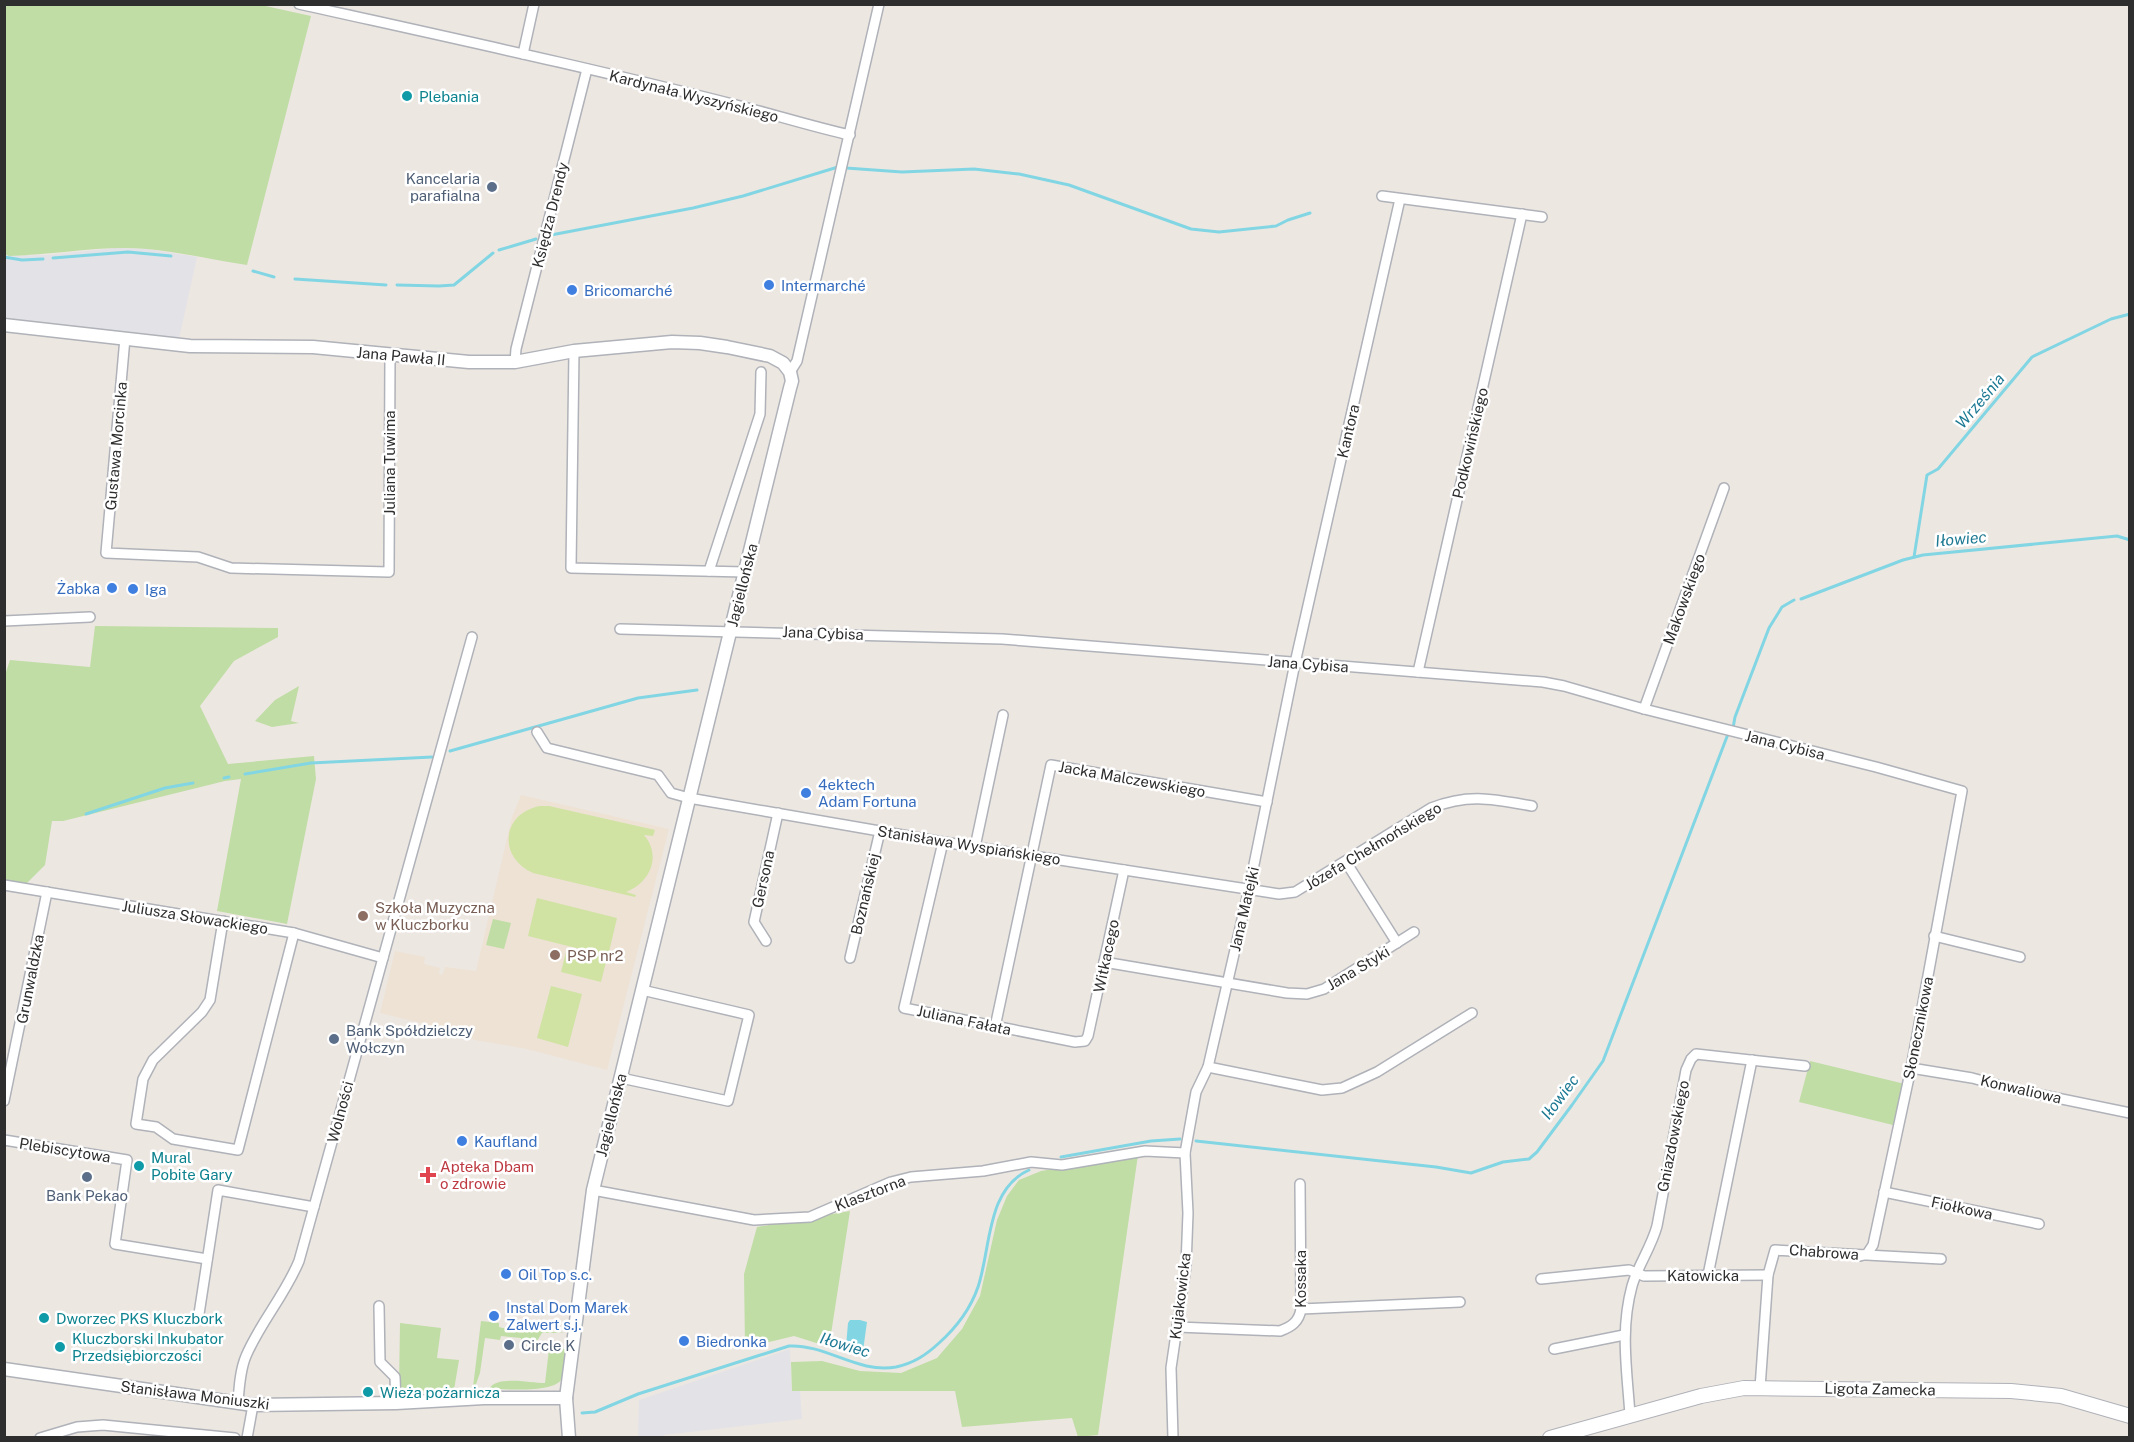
<svg xmlns="http://www.w3.org/2000/svg" width="2134" height="1442" font-family="'Public Sans',sans-serif">
	<style>
		.industrial { fill: #e3e2e7 }
		.education { fill: #ede2d4 }
		.green { fill: #c0dda5 }
		.pitch { fill: #d0e3a3 }
		.water { fill: #82d6e3 }
		.lines { fill: none; stroke-linecap: round; stroke-linejoin: round }
		.stream { stroke: #82d6e3; stroke-width: 3 }
		.minor-casing { stroke: #afb2b8; stroke-width: 12 }
		.tertiary-casing { stroke: #afb2b8; stroke-width: 15 }
		.secondary-casing { stroke: #afb2b8; stroke-width: 16 }
		.minor { stroke: #fff; stroke-width: 9 }
		.tertiary { stroke: #fff; stroke-width: 12 }
		.secondary { stroke: #fff; stroke-width: 14 }
		.culture-dot { fill: #0f9aa8; stroke: #fff; stroke-width: 2 }
		.service-dot { fill: #5c6f8a; stroke: #fff; stroke-width: 2 }
		.shop-dot { fill: #3f7fe0; stroke: #fff; stroke-width: 2 }
		.education-dot { fill: #8d6e63; stroke: #fff; stroke-width: 2 }
		.health-dot { fill: #e0444e; stroke: #fff; stroke-width: 2 }
		.labels { text-anchor: middle; dominant-baseline: central; stroke-width: 5; stroke-linejoin: round; paint-order: stroke }
		.culture-label { font-size: 15px; fill: #0d838f; stroke: #fff; text-anchor: start }
		.street-label { font-size: 15px; fill: #2e2e2e; stroke: #fff }
		.service-label { font-size: 15px; fill: #4e5e75; stroke: #fff; text-anchor: start }
		.shop-label { font-size: 15px; fill: #366cbe; stroke: #fff; text-anchor: start }
		.education-label { font-size: 15px; fill: #785e54; stroke: #fff; text-anchor: start }
		.health-label { font-size: 15px; fill: #be3a42; stroke: #fff; text-anchor: start }
		.water-label { font-size: 16px; font-style: italic; fill: #1d7993; stroke: #fff }
	</style>
	<rect width="100%" height="100%" fill="#ede7e2"/>
	<g class="industrial">
		<path d="M115,248L148,249L197,257L179,339L5,322L4,254L9,256L49,255Z"/>
		<path d="M790,1349L792,1391H800L802,1419L664,1435L663,1437L638,1438L639,1400Z"/>
	</g>
	<path class="education" d="M521,795L669,829L607,1070L527,1049L475,1040L449,1030L380,1013L395,951L425,957L424,964L440,968L439,974L442,975L445,967L476,971L512,817Z"/>
	<g class="green">
		<path d="M261,5L311,16L247,265C214,260 180,252 147,249C102,245 55,255 9,256L5,254V5Z"/>
		<path d="M95,626L278,628V637L234,661L200,706L228,764L314,756L316,779L287,924L217,911L241,779L225,781L63,821H52L45,865L27,883L5,880L4,678L10,660L90,667Z"/>
		<path d="M299,686L291,721L299,723L272,727L255,721L275,700Z"/>
		<path d="M493,919L511,923L504,949L486,945Z"/>
		<path d="M1810,1061L1905,1084L1897,1126L1799,1102Z"/>
		<path d="M1138,1155L1098,1435L1078,1437L1072,1418L962,1427L955,1391H792L791,1362L822,1361L860,1371L901,1373L937,1358L962,1329L980,1296L997,1220L1007,1196L1019,1180L1041,1171Z"/>
		<path d="M850,1211L829,1347L794,1336L745,1348L744,1274L757,1227Z"/>
		<path d="M481,1321L499,1323V1327L503,1328L566,1333H542L535,1344L526,1343L521,1347V1338L501,1336L500,1340L485,1338L480,1373L475,1387H473Z"/>
		<path d="M400,1323L441,1328L437,1358L459,1360L454,1390L402,1391L399,1386Z"/>
		<path d="M553,1347L565,1349L566,1351C565,1360 565,1373 561,1380C552,1393 505,1389 489,1389C496,1375 530,1383 545,1383L549,1349Z"/>
	</g>
	<g class="pitch">
		<path d="M540,806H549L655,830L653,836L644,835C662,856 650,883 626,892L636,895L635,897L533,873C497,857 502,813 540,806Z"/>
		<path d="M537,898L617,918L608,956L528,936Z"/>
		<path d="M567,948L607,958L601,982L561,972Z"/>
		<path d="M551,986L582,994L568,1047L537,1038Z"/>
	</g>
	<path class="water" d="M850,1320H860L867,1322L863,1351L849,1349L846,1346L848,1323Z"/>
	<g class="lines">
		<g class="stream">
			<path d="M846,168L902,172L974,169L1019,174L1069,185L1191,229L1219,232L1276,226L1288,220L1310,213"/>
			<path d="M551,235L693,208L743,196L838,167"/>
			<path d="M499,250L536,239"/>
			<path d="M4,257L22,260L43,259"/>
			<path d="M53,258L128,252L171,256"/>
			<path d="M253,271L274,277"/>
			<path d="M295,279L386,285"/>
			<path d="M397,285L439,286L454,285L493,253"/>
			<path d="M1914,557L1927,475L1938,469L2032,357L2111,319L2130,314"/>
			<path d="M1801,599L1903,560L1923,555L2117,536L2130,540"/>
			<path d="M1733,728L1735,717L1769,628L1782,607L1794,600"/>
			<path d="M450,751L638,698L697,690"/>
			<path d="M245,774L311,763L432,757"/>
			<path d="M224,778L229,777"/>
			<path d="M86,814L165,788L193,783"/>
			<path d="M1196,1141L1436,1167L1471,1173L1503,1162L1529,1159L1537,1152L1572,1105L1603,1061L1728,734"/>
			<path d="M1061,1157L1151,1141L1180,1139"/>
			<path d="M582,1413L595,1412L638,1394L789,1346C826,1344 858,1374 896,1367C914,1363 926,1355 939,1343C957,1327 970,1310 978,1287C991,1249 986,1189 1029,1170"/>
		</g>
		<defs>
			<g id="minor">
				<path d="M299,4C447,37 596,69 744,107C779,116 814,127 850,135"/>
				<path d="M523,54L534,4"/>
				<path d="M1382,196L1542,217"/>
				<path d="M125,338L106,553L198,557L231,568L389,572L390,355"/>
				<path d="M574,351L571,568L745,572"/>
				<path d="M515,362L516,349L587,69"/>
				<path d="M790,372L797,361L879,4"/>
				<path d="M709,571L760,414L761,372"/>
				<path d="M4,621L90,617"/>
				<path d="M620,629L1002,639L1543,682L1564,686L1644,709L1876,767L1962,791L1911,1068L1873,1245L1867,1254L1860,1256"/>
				<path d="M1418,672L1522,214"/>
				<path d="M1644,709L1724,488"/>
				<path d="M537,732L547,748L658,775L671,793L689,798L943,842L1279,894L1295,892L1431,808C1469,793 1493,799 1532,806"/>
				<path d="M943,842L904,1008L1075,1042L1085,1041L1088,1036L1124,870"/>
				<path d="M975,847L1003,715"/>
				<path d="M1346,862L1397,943"/>
				<path d="M4,885L294,933L383,958"/>
				<path d="M223,921L210,1000L202,1012L153,1060L143,1079L136,1124L156,1127L173,1139L238,1150L294,933"/>
				<path d="M1934,936L2020,957"/>
				<path d="M766,941L754,922L778,813"/>
				<path d="M850,958L880,831"/>
				<path d="M1104,962L1287,993L1307,994L1324,989L1414,932"/>
				<path d="M995,1027L1051,765L1267,802"/>
				<path d="M1208,1067L1322,1090L1342,1088L1377,1072L1472,1013"/>
				<path d="M1911,1068L1972,1078L2013,1089L2130,1113"/>
				<path d="M621,1078L728,1101L749,1015L642,990"/>
				<path d="M4,1101L47,892"/>
				<path d="M4,1140L127,1160L115,1244L207,1259"/>
				<path d="M593,1190L754,1220L810,1217L891,1182L911,1177L983,1171L1031,1162L1062,1165L1145,1151L1185,1153"/>
				<path d="M1884,1192L2039,1224"/>
				<path d="M1708,1275L1752,1060"/>
				<path d="M1541,1279L1629,1270L1644,1276L1768,1275"/>
				<path d="M379,1306L380,1362L395,1377L396,1403"/>
				<path d="M1301,1309L1460,1302"/>
				<path d="M199,1314L218,1190L314,1207"/>
				<path d="M1177,1327L1280,1331C1291,1327 1299,1322 1301,1309L1300,1184"/>
				<path d="M1554,1349L1624,1335"/>
				<path d="M1760,1388L1768,1275L1775,1250L1941,1259"/>
				<path d="M238,1403C239,1388 240,1370 246,1356C260,1323 285,1295 299,1261L472,637"/>
				<path d="M1630,1415C1627,1370 1620,1330 1632,1286C1638,1265 1651,1248 1657,1226L1686,1070L1691,1059L1696,1054L1805,1066"/>
				<path d="M40,1438L77,1427L103,1425L235,1438"/>
				<path d="M247,1438L253,1405"/>
				<path d="M1173,1438L1171,1368L1186,1266L1188,1213L1185,1153L1196,1092L1208,1067L1249,889L1295,663L1400,199"/>
			</g>
			<g id="tertiary">
				<path d="M4,325L190,346L313,347L469,362H515L574,351L672,342L700,343L727,347L770,356L783,363L790,372L792,381L790,388L593,1190L566,1398L569,1438"/>
				<path d="M4,1369L253,1405L396,1403L484,1398H566"/>
			</g>
			<path id="secondary" d="M1550,1438L1701,1396L1744,1388L2011,1391L2061,1396L2130,1416"/>
		</defs>
		<use href="#minor" class="minor-casing"/>
		<use href="#tertiary" class="tertiary-casing"/>
		<use href="#secondary" class="secondary-casing"/>
		<use href="#minor" class="minor"/>
		<use href="#tertiary" class="tertiary"/>
		<use href="#secondary" class="secondary"/>
	</g>
	<g class="culture-dot">
		<circle cx="407" cy="96" r="6"/>
		<circle cx="139" cy="1166" r="6"/>
		<circle cx="44" cy="1318" r="6"/>
		<circle cx="60" cy="1347" r="6"/>
		<circle cx="368" cy="1392" r="6"/>
	</g>
	<g class="service-dot">
		<circle cx="492" cy="187" r="6"/>
		<circle cx="334" cy="1039" r="6"/>
		<circle cx="87" cy="1177" r="6"/>
		<circle cx="509" cy="1345" r="6"/>
	</g>
	<g class="shop-dot">
		<circle cx="769" cy="285" r="6"/>
		<circle cx="572" cy="290" r="6"/>
		<circle cx="112" cy="588" r="6"/>
		<circle cx="133" cy="589" r="6"/>
		<circle cx="806" cy="793" r="6"/>
		<circle cx="462" cy="1141" r="6"/>
		<circle cx="506" cy="1274" r="6"/>
		<circle cx="494" cy="1316" r="6"/>
		<circle cx="684" cy="1341" r="6"/>
	</g>
	<g class="education-dot">
		<circle cx="363" cy="916" r="6"/>
		<circle cx="555" cy="955" r="6"/>
	</g>
	<path class="health-dot" d="M425 1166h6v6h6v6h-6v6h-6v-6h-6v-6h6z"/>
	<g class="labels">
		<g class="culture-label">
			<text x="419" y="96">Plebania</text>
			<text x="151" y="1157">Mural<tspan x="151" dy="17">Pobite Gary</tspan></text>
			<text x="56" y="1318">Dworzec PKS Kluczbork</text>
			<text x="72" y="1338">Kluczborski Inkubator<tspan x="72" dy="17">Przedsiębiorczości</tspan></text>
			<text x="380" y="1392">Wieża pożarnicza</text>
		</g>
		<g class="street-label">
			<text transform="translate(694 96) rotate(14)">Kardynała Wyszyńskiego</text>
			<text transform="translate(550 215) rotate(-76)">Księdza Drendy</text>
			<text transform="translate(401 356) rotate(5)">Jana Pawła II</text>
			<text transform="translate(1348 431) rotate(-77)">Kantora</text>
			<text transform="translate(1470 443) rotate(-77)">Podkowińskiego</text>
			<text transform="translate(116 446) rotate(-85)">Gustawa Morcinka</text>
			<text transform="translate(389 463) rotate(-90)">Juliana Tuwima</text>
			<text transform="translate(742 585) rotate(-76)">Jagiellońska</text>
			<text transform="translate(1684 599) rotate(-70)">Makowskiego</text>
			<text transform="translate(823 633) rotate(2)">Jana Cybisa</text>
			<text transform="translate(1308 664) rotate(4)">Jana Cybisa</text>
			<text transform="translate(1785 745) rotate(14)">Jana Cybisa</text>
			<text transform="translate(1132 779) rotate(10)">Jacka Malczewskiego</text>
			<text transform="translate(969 845) rotate(9)">Stanisława Wyspiańskiego</text>
			<text transform="translate(1373 846) rotate(-31)">Józefa Chełmońskiego</text>
			<text transform="translate(763 879) rotate(-78)">Gersona</text>
			<text transform="translate(865 894) rotate(-77)">Boznańskiej</text>
			<text transform="translate(1244 909) rotate(-77)">Jana Matejki</text>
			<text transform="translate(195 917) rotate(9)">Juliusza Słowackiego</text>
			<text transform="translate(1106 956) rotate(-78)">Witkacego</text>
			<text transform="translate(1358 968) rotate(-31)">Jana Styki</text>
			<text transform="translate(30 979) rotate(-79)">Grunwaldzka</text>
			<text transform="translate(964 1020) rotate(12)">Juliana Fałata</text>
			<text transform="translate(1918 1028) rotate(-79)">Słonecznikowa</text>
			<text transform="translate(2021 1089) rotate(13)">Konwaliowa</text>
			<text transform="translate(340 1112) rotate(-75)">Wolności</text>
			<text transform="translate(611 1115) rotate(-76)">Jagiellońska</text>
			<text transform="translate(1673 1136) rotate(-79)">Gniazdowskiego</text>
			<text transform="translate(65 1150) rotate(9)">Plebiscytowa</text>
			<text transform="translate(870 1193) rotate(-21)">Klasztorna</text>
			<text transform="translate(1962 1208) rotate(12)">Fiołkowa</text>
			<text transform="translate(1824 1252) rotate(4)">Chabrowa</text>
			<text x="1703" y="1275">Katowicka</text>
			<text transform="translate(1300 1279) rotate(-90)">Kossaka</text>
			<text transform="translate(1180 1296) rotate(-83)">Kujakowicka</text>
			<text transform="translate(1880 1389) rotate(1)">Ligota Zamecka</text>
			<text transform="translate(195 1395) rotate(7)">Stanisława Moniuszki</text>
		</g>
		<g class="service-label">
			<text x="480" y="178" text-anchor="end">Kancelaria<tspan x="480" dy="17">parafialna</tspan></text>
			<text x="346" y="1030">Bank Spółdzielczy<tspan x="346" dy="17">Wołczyn</tspan></text>
			<text x="87" y="1195" text-anchor="middle">Bank Pekao</text>
			<text x="521" y="1345">Circle K</text>
		</g>
		<g class="shop-label">
			<text x="781" y="285">Intermarché</text>
			<text x="584" y="290">Bricomarché</text>
			<text x="100" y="588" text-anchor="end">Żabka</text>
			<text x="145" y="589">Iga</text>
			<text x="818" y="784">4ektech<tspan x="818" dy="17">Adam Fortuna</tspan></text>
			<text x="474" y="1141">Kaufland</text>
			<text x="518" y="1274">Oil Top s.c.</text>
			<text x="506" y="1307">Instal Dom Marek<tspan x="506" dy="17">Zalwert s.j.</tspan></text>
			<text x="696" y="1341">Biedronka</text>
		</g>
		<g class="education-label">
			<text x="375" y="907">Szkoła Muzyczna<tspan x="375" dy="17">w Kluczborku</tspan></text>
			<text x="567" y="955">PSP nr2</text>
		</g>
		<g class="health-label">
			<text x="440" y="1166">Apteka Dbam<tspan x="440" dy="17">o zdrowie</tspan></text>
		</g>
		<g class="water-label">
			<text transform="translate(1980 401) rotate(-50)">Września</text>
			<text transform="translate(1961 539) rotate(-5)">Iłowiec</text>
			<text transform="translate(1560 1097) rotate(-53)">Iłowiec</text>
			<text transform="translate(845 1345) rotate(17)">Iłowiec</text>
		</g>
	</g>
	<rect width="2134" height="1442" fill="none" stroke="#2e2e2e" stroke-width="12"/>
</svg>
